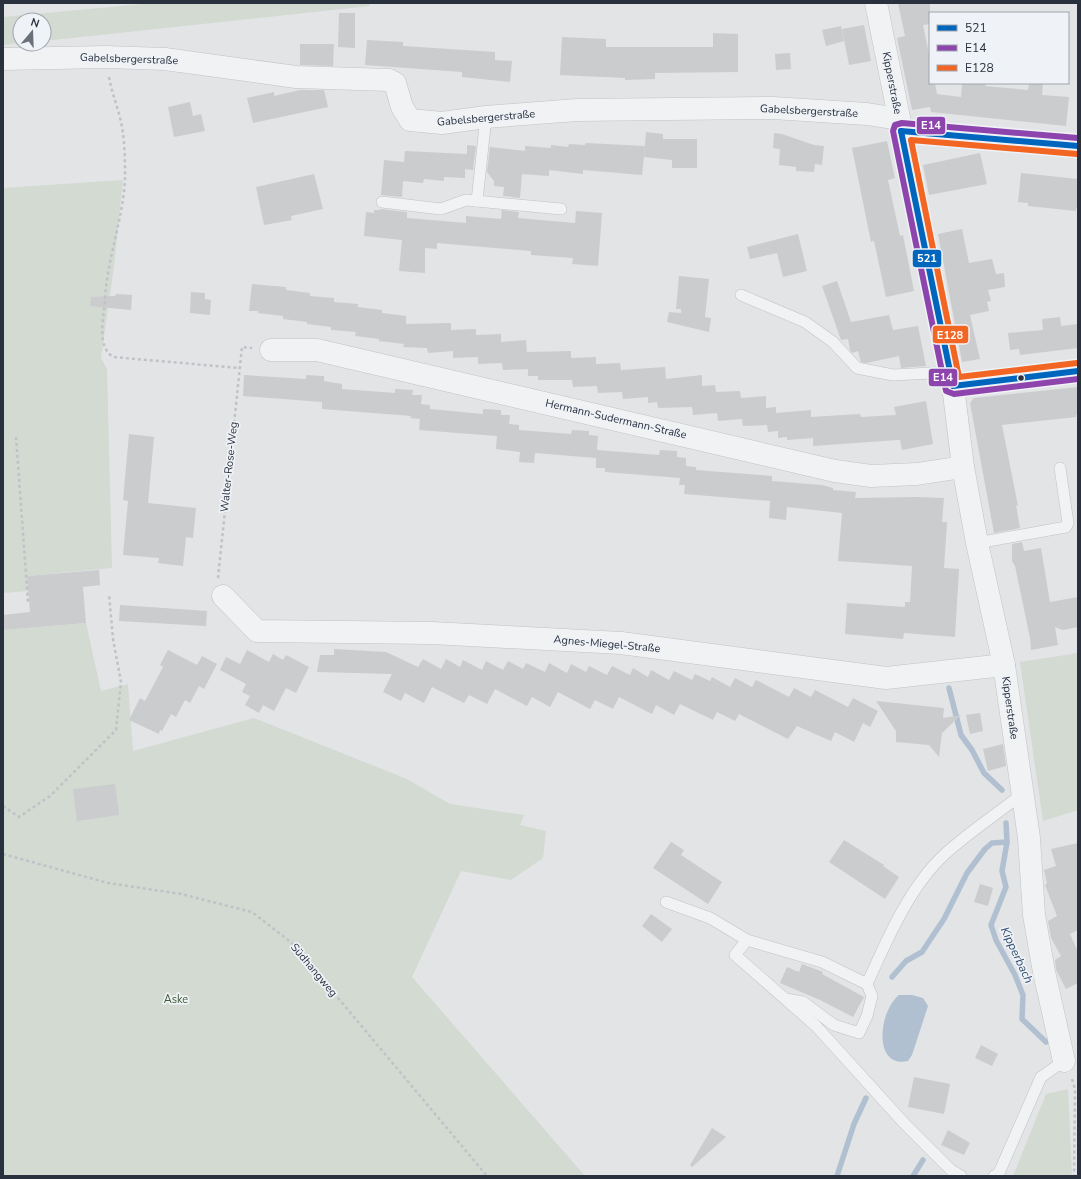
<svg xmlns="http://www.w3.org/2000/svg" width="1081" height="1179" font-family="'Nunito Sans',sans-serif">
	<style>
		.green { fill: #d2dad2 }
		.water { fill: #b0c0d1 }
		.lines { fill: none; stroke-linecap: round; stroke-linejoin: round }
		.stream { stroke: #b0c0d1; stroke-width: 5.5 }
		.building { fill: #caccce }
		.service-casing { stroke: #c0c2c4; stroke-width: 12 }
		.minor-casing { stroke: #c0c2c4; stroke-width: 23 }
		.path { stroke: #c0c2c7; stroke-width: 2.5; stroke-dasharray: 3 3; stroke-linecap: butt }
		.service { stroke: #f1f2f3; stroke-width: 11 }
		.minor { stroke: #f1f2f3; stroke-width: 22 }
		.bus-1-casing { stroke: #eff2f6; stroke-width: 9 }
		.bus-2-casing { stroke: #eff2f6; stroke-width: 9 }
		.bus-3-casing { stroke: #eff2f6; stroke-width: 9 }
		.bus-1 { stroke: #0065bd; stroke-width: 6 }
		.bus-2 { stroke: #8e44ad; stroke-width: 6 }
		.bus-3 { stroke: #f26522; stroke-width: 6 }
		.bus-dot { fill: #29313f; stroke: #eff2f6; stroke-width: 1.5 }
		.labels { text-anchor: middle; dominant-baseline: central; stroke-width: 3.5; stroke-linejoin: round; paint-order: stroke }
		.street-label { font-size: 11px; fill: #29313f; stroke: #eff2f6 }
		.park-label { font-size: 11px; fill: #3d5b36; stroke: #eff2f6 }
		.water-label { font-size: 12px; font-style: italic; fill: #334f73; stroke: #eff2f6 }
		.line-badge { stroke: #eff2f6; stroke-width: 1.5 }
		.badge-label { font-size: 11px; text-anchor: middle; font-weight: bold; fill: #fff }
	</style>
	<rect width="100%" height="100%" fill="#e2e4e6"/>
	<g class="green">
		<path d="M153,3H368L370,6L44,41V20H20V43L3,45V17Z"/>
		<path d="M123,180L114,266L101,358L107,369L112,568L27,576L28,591L3,593V188Z"/>
		<path d="M86,623L101,691L128,684L133,751L254,718L407,779L450,804L524,815L520,825L546,831L543,858L511,880L461,871L412,977L585,1176H3V630Z"/>
		<path d="M1078,653V810L1043,821L1020,662Z"/>
		<path d="M1068,1089L1072,1176H1013L1046,1094Z"/>
	</g>
	<path class="water" d="M899,995H912L923,998L928,1006L912,1055L908,1061C873,1069 878,1012 899,995Z"/>
	<g class="lines">
		<g class="stream">
			<path d="M949,688L961,735L972,750L984,773L1002,790"/>
			<path d="M1006,823L1007,842L1002,871L1006,887L991,925L996,940L1015,975L1023,995L1022,1019L1046,1042"/>
			<path d="M892,977L906,961L922,952L944,919L967,873L985,849L992,843L1007,842"/>
			<path d="M837,1176L854,1124L866,1098"/>
			<path d="M913,1176L923,1160"/>
		</g>
	</g>
	<g class="building">
		<path d="M898,3H930V24L923,25L930,59V83H935L937,94L961,97L962,83H986L985,86L1028,90L1029,83H1043L1042,95L1069,97L1066,126L931,112L930,107L912,110L897,38L905,36Z"/>
		<path d="M339,13H355V48L338,47Z"/>
		<path d="M864,25L871,61L849,65L842,29Z"/>
		<path d="M841,26L844,41L826,46L822,30Z"/>
		<path d="M713,33L738,34V72L655,73V79L625,80V78L560,75L562,37L606,39V47H713Z"/>
		<path d="M367,40L403,42V46L495,52V60L512,61L510,82L462,77V72L365,65Z"/>
		<path d="M300,44H334L333,66L300,65Z"/>
		<path d="M790,53L791,69L776,70L775,54Z"/>
		<path d="M300,90H324L328,107L253,123L247,98L274,92V96Z"/>
		<path d="M190,102L193,116L201,114L205,131L174,137L168,107Z"/>
		<path d="M646,132L663,134V139H697V168H672V160L644,157Z"/>
		<path d="M774,133L782,134L814,145L824,146L822,165L815,164L814,172L796,171V167L779,165L780,149L773,148Z"/>
		<path d="M887,141L895,178L888,180L900,236L903,235L914,291L886,297L874,241L871,242L852,148Z"/>
		<path d="M586,143L645,146L642,175L583,170V174L549,170V176L522,174L520,198L503,196L504,187L494,186V181L487,172L490,147L525,151V146L551,148V145L568,147L569,144L585,145Z"/>
		<path d="M467,145L476,146L473,170L465,169V178L444,177V181L424,179L423,183L403,181L402,197L381,195L384,160L404,162L405,151L467,154Z"/>
		<path d="M980,153L987,184L929,195L923,165Z"/>
		<path d="M1021,173L1078,179V208H1076V211L1028,206V203L1018,202Z"/>
		<path d="M314,174L323,209L291,216L292,220L264,225L256,187Z"/>
		<path d="M380,209L407,212V218L466,223V216L501,219L502,210L519,212L518,218L575,223L576,211L602,213L598,266L572,264L573,258L531,255V251L437,243V249L425,248V273L399,271L402,240L364,236L366,212L374,213V210H380Z"/>
		<path d="M962,229L969,263L992,259L996,274L1004,273L1005,287L988,290L991,301L987,302L989,311L970,315L980,359L962,362L938,234Z"/>
		<path d="M798,234L807,271L783,277L777,253L750,259L747,247Z"/>
		<path d="M679,276L709,279L705,317L711,318L709,332L667,322L669,312L681,313V309H676Z"/>
		<path d="M837,281L851,322L889,315L893,330L918,326L926,366L901,368L899,356L866,363L861,362L858,351L852,353L850,350L848,339L841,340L822,286Z"/>
		<path d="M252,284L286,287V290L310,293V296L334,298V302L358,304V307L382,310V313L406,316V324L451,323V330L476,329V335L501,334V342L526,340L527,352L571,351V358L596,357V364L620,363L621,370L665,367L666,379L702,375V386L715,385L716,392L740,391L741,398L766,396V408L776,407V413L811,410V417L860,414L861,417L896,415L894,407L926,401L933,444L902,450L900,440H897L813,446V438L787,440V437L778,438V431L768,432L767,425L743,426L742,419L718,421L717,413L693,415L692,407L658,408L657,402L648,403V397L623,399L622,392L598,393L597,386L573,387L572,380H538V376H528V369L503,370L502,363L478,364V357L453,358V351L428,353L427,348L403,347L404,344L379,341V339L355,336L356,332L331,330V327L307,324V322L283,319V316L258,313V311H249Z"/>
		<path d="M191,292L205,293V299L211,300L210,315L190,313Z"/>
		<path d="M116,294L132,295L131,310L90,306L91,297L115,296Z"/>
		<path d="M1060,317L1061,326L1078,324V348L1020,355L1019,349L1010,350L1008,333L1043,330L1042,319Z"/>
		<path d="M244,375L306,379V375L324,376V381L342,384V389L395,393V389L413,390L412,395H422L421,404L430,405V409L483,414V409L501,410V415H510L509,424L519,425V430L571,434L572,430L589,431V435L598,436L597,450L659,455L660,450L677,451V457L686,458V466L696,467V470L772,476V481L822,485L833,488V490L856,492L855,498L916,497L944,498L942,522H947L944,568L959,569L955,637L904,633L903,639L845,634L847,603L905,607V602H910L912,566L838,561L842,513L787,507L786,520L769,518L770,501L684,494L685,485H679L680,478L605,472V468H596V458L535,453L534,463L519,462L520,452L496,449L497,436L419,430L420,419L410,418L411,416L322,409V402L243,396Z"/>
		<path d="M1078,387V414L1076,415V417L1002,425L1018,506L1016,505L1020,528L994,533L970,403L974,398Z"/>
		<path d="M129,434L154,437L148,503L196,508L193,538L186,537L183,566L158,563L159,558L123,555L128,501L123,500Z"/>
		<path d="M1022,542L1024,551L1041,548L1050,602L1078,597V627L1063,630L1055,627L1058,645L1031,650L1030,638L1015,566L1012,561V544Z"/>
		<path d="M99,570L100,585L83,587L86,623L3,630V615L30,612L27,576Z"/>
		<path d="M120,605L207,611L206,626L119,621Z"/>
		<path d="M334,649L386,652L418,667L423,659L441,669L446,659L460,667L463,660L482,670L486,661L503,670L508,661L523,669L526,663L545,672L549,663L567,673L571,664L586,672L589,666L607,675L612,666L630,675L633,668L648,677L651,670L669,680L674,671L692,680L695,674L710,681L712,677L730,687L735,678L752,687L756,680L789,697L794,688L811,697L815,690L848,707L853,698L878,711L870,727L863,723L854,742L835,732L831,741L797,726L788,739L739,714L735,721L717,712L713,720L680,704L674,715L656,705L652,714L619,697L613,709L595,700L590,709L558,692L550,707L532,697L527,706L495,689L487,704L469,695L464,703L432,687L424,703L405,693L401,701L383,692L392,674L317,672L320,655H334Z"/>
		<path d="M168,650L197,665L202,656L217,664L204,689L199,686L190,703L185,700L176,717L171,714L162,731L160,730L159,734L129,720L140,698L145,701L163,667L160,665Z"/>
		<path d="M247,650L269,662L273,654L283,660L286,655L309,667L296,693L286,688L274,711L263,705L259,713L245,705L250,696L242,692L246,684L220,670L226,657L240,664Z"/>
		<path d="M876,701L944,708L943,718L961,715L942,733L939,757L929,745L896,742V731Z"/>
		<path d="M980,713L983,731L970,734L966,715Z"/>
		<path d="M1003,744L1006,766L988,771L983,749Z"/>
		<path d="M115,784L119,815L77,821L73,789Z"/>
		<path d="M844,840L884,865L883,866L899,877L885,899L829,862Z"/>
		<path d="M671,842L684,850L681,855L722,882L708,904L653,868Z"/>
		<path d="M1078,843V930L1070,934L1078,952V983L1066,989L1056,970L1055,960L1061,956L1051,938L1048,921L1057,916L1045,885L1047,883L1044,870L1056,866L1051,849Z"/>
		<path d="M980,884L993,888L988,906L974,902Z"/>
		<path d="M651,914L672,929L662,942L642,926Z"/>
		<path d="M802,964L823,972L822,974L864,997L853,1017L820,1000L780,983L787,967L799,972Z"/>
		<path d="M981,1045L998,1054L992,1066L975,1058Z"/>
		<path d="M914,1077L950,1084L944,1114L908,1107Z"/>
		<path d="M712,1128L726,1137L692,1167L690,1165Z"/>
		<path d="M948,1130L970,1143L964,1155L941,1145Z"/>
	</g>
	<g class="lines">
		<defs>
			<g id="service">
				<path d="M477,201L486,117"/>
				<path d="M382,202L441,209L466,200L561,209"/>
				<path d="M741,295L805,322L833,342L857,368L893,375L950,372"/>
				<path d="M977,543L1066,527L1068,523L1060,468"/>
				<path d="M666,902L710,918L747,940"/>
				<path d="M786,999L803,1002L834,1025L859,1033L867,1016L872,996L867,984"/>
				<path d="M961,1176L951,1170L903,1122L816,1026L735,955L747,940L822,962L867,984C887,940 909,887 945,854C969,832 997,814 1022,794"/>
				<path d="M994,1176L999,1173L1041,1077L1064,1061"/>
			</g>
			<g id="minor">
				<path d="M876,3L953,386L963,467L977,543L1004,665L1029,838L1034,915L1044,972L1064,1061"/>
				<path d="M3,59L106,57L165,59L296,77L389,80L395,83L402,107L410,120L442,123L486,117L577,110L773,108L867,114L899,119"/>
				<path d="M901,131L1078,146"/>
				<path d="M271,350H317L835,471L871,476L917,474L963,467"/>
				<path d="M953,386L1078,371"/>
				<path d="M223,596L257,631L432,633L621,643L886,678L1004,665"/>
			</g>
		</defs>
		<use href="#service" class="service-casing"/>
		<use href="#minor" class="minor-casing"/>
		<g class="path">
			<path d="M109,77C112,94 119,110 122,127C125,144 125,163 125,179C123,220 107,259 105,300C104,317 96,346 113,357L239,368"/>
			<path d="M16,437L28,602"/>
			<path d="M218,578L242,347L252,348"/>
			<path d="M3,806L19,817L50,796L116,730L121,682L113,639L109,594"/>
			<path d="M3,854L108,883L181,894L252,912L292,943L487,1176"/>
			<path d="M1072,1079L1075,1089L1074,1176"/>
		</g>
		<use href="#service" class="service"/>
		<use href="#minor" class="minor"/>
		<defs>
			<g id="bus-1">
				<path d="M901,131L953,386"/>
				<path d="M901,131L1078,146"/>
				<path d="M953,386L1078,371"/>
			</g>
			<path id="bus-2" d="M1078,138L902,123L895,125L893,131L946,391L954,394L1078,379"/>
			<path id="bus-3" d="M1077,363L959,377L911,140L1077,154"/>
		</defs>
		<use href="#bus-1" class="bus-1-casing"/>
		<use href="#bus-2" class="bus-2-casing"/>
		<use href="#bus-3" class="bus-3-casing"/>
		<use href="#bus-1" class="bus-1"/>
		<use href="#bus-2" class="bus-2"/>
		<use href="#bus-3" class="bus-3"/>
	</g>
	<circle class="bus-dot" cx="1021" cy="378" r="3.5"/>
	<g class="labels">
		<g class="street-label">
			<text transform="translate(129 59) rotate(2)">Gabelsbergerstraße</text>
			<text transform="translate(892 83) rotate(79)">Kipperstraße</text>
			<text transform="translate(809 111) rotate(3)">Gabelsbergerstraße</text>
			<text transform="translate(486 118) rotate(-5)">Gabelsbergerstraße</text>
			<text transform="translate(616 419) rotate(13)">Hermann-Sudermann-Straße</text>
			<text transform="translate(229 467) rotate(-84)">Walter-Rose-Weg</text>
			<text transform="translate(607 644) rotate(5)">Agnes-Miegel-Straße</text>
			<text transform="translate(1010 708) rotate(82)">Kipperstraße</text>
			<text transform="translate(314 970) rotate(50)">Südhangweg</text>
		</g>
		<g class="park-label">
			<text x="176" y="999">Aske</text>
		</g>
		<g class="water-label">
			<text transform="translate(1017 955) rotate(65)">Kipperbach</text>
		</g>
	</g>
	<g class="line-badge">
		<rect x="916" y="116" width="30" height="19" rx="4" fill="#8e44ad"/>
		<rect x="912" y="249" width="30" height="19" rx="4" fill="#0065bd"/>
		<rect x="932" y="325" width="37" height="19" rx="4" fill="#f26522"/>
		<rect x="928" y="368" width="30" height="19" rx="4" fill="#8e44ad"/>
	</g>
	<g class="badge-label">
		<text x="931" y="129">E14</text>
		<text x="927" y="262">521</text>
		<text x="950" y="339">E128</text>
		<text x="943" y="381">E14</text>
	</g>
	<rect width="1081" height="1179" fill="none" stroke="#29313f" stroke-width="8"/>
	<rect x="929" y="12" width="140" height="72" fill="#eff2f6" stroke="#a0a5ad"/>
	<rect x="937" y="25" width="20" height="6" fill="#0065bd" stroke="#a0a5ad"/>
	<text x="965" y="32" font-size="12" fill="#29313f">521</text>
	<rect x="937" y="45" width="20" height="6" fill="#8e44ad" stroke="#a0a5ad"/>
	<text x="965" y="52" font-size="12" fill="#29313f">E14</text>
	<rect x="937" y="65" width="20" height="6" fill="#f26522" stroke="#a0a5ad"/>
	<text x="965" y="72" font-size="12" fill="#29313f">E128</text>
	<g transform="translate(32 32) rotate(19)"><circle r="19" fill="#eff2f6" stroke="#a0a5ad"/>
	<path d="M0-3L7 15L0 10L-7 15Z" fill="#6a7079"/>
	<text y="-6" font-size="11" font-weight="bold" text-anchor="middle" fill="#29313f">N</text>
	</g>
</svg>
